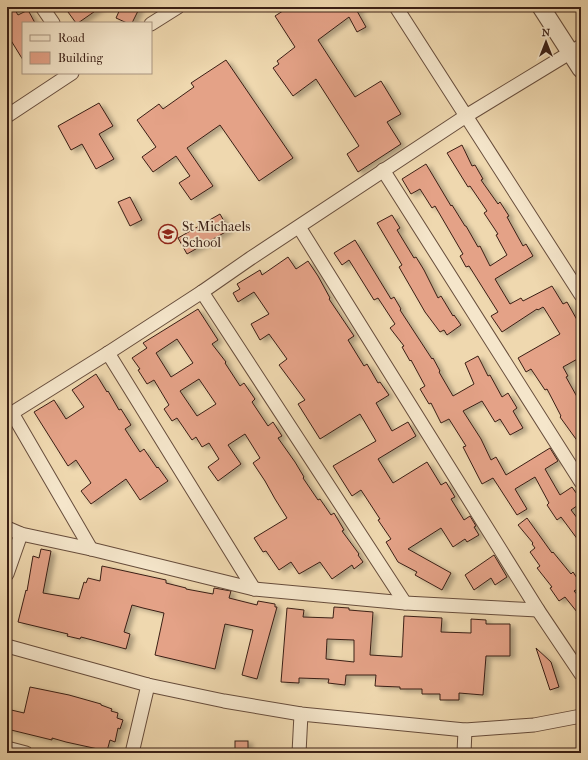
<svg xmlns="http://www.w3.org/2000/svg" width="588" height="760" font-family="'IM FELL French Canon',serif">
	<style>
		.building { fill: #e4a287; stroke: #3a1f15; fill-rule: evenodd; filter: url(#shadow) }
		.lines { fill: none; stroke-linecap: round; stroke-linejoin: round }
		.minor-casing { stroke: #674d3c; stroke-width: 15 }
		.tertiary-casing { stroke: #674d3c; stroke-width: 19 }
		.minor { stroke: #f5e6cb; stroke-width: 13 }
		.tertiary { stroke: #f5e6cb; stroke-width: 17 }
		.labels { text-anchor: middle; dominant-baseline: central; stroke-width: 3.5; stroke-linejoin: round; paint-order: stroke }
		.poi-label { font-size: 14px; fill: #3a1f15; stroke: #f5e6cb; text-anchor: start }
	</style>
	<defs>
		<filter id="shadow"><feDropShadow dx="4.5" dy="2.5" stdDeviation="2" flood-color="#0004"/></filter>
	</defs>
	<rect width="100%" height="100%" fill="#efd8af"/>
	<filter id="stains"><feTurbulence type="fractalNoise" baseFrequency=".005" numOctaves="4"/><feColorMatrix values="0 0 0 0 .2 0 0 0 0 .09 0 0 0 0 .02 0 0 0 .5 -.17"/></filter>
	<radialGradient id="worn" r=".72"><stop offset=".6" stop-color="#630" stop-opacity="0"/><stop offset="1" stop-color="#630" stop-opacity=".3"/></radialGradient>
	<g class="building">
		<path d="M7,7H13L18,15L28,10L35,23H23V60L7,34Z"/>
		<path d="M75,7H101L78,23H76L68,12Z"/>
		<path d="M121,7H140L132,23H127L116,18Z"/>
		<path d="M289,7H363L357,11L366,27L357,32L349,17L318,40L355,97L381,81L401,114L387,122L401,144L358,172L347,154L359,146L316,79L293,96L273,68L279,64L277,61L295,47L275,16Z"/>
		<path d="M226,60L293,158L259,181L220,125L187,148L213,186L191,200L179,183L190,176L176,156L153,172L142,157L156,147L137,120L159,104L163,109L194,87L191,83Z"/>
		<path d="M99,103L113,126L99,134L114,159L96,169L82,144L71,150L58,126Z"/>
		<path d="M462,145L472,166L475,165L483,179L481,180L498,204L500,202L509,216L507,217L523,246L526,244L533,256L495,279L510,304L521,298L523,301L552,286L563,304L567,302L581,327V357L563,367L568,376L566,377L581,404V446L560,417L561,416L547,389L545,390L531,369L526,372L518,358L560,334L544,308L543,307L538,310L537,309L502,332L491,316L498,312L469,266L466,267L460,256L463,254L435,206L432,208L420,189L411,194L402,179L426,164L451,206L452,205L465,226H466L478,247L480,246L490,266L507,255L496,235L498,234L484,213L487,211L470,186L468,187L447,153Z"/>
		<path d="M130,197L142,220L130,226L118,202Z"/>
		<path d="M220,214L229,230L187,254L178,238Z"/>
		<path d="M392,215L400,228L397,230L414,258L416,257L424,270L438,298L441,296L453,316L454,315L461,325L447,335L444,330L440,332L425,312L399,267L402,265L377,223Z"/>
		<path d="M355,240L391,299L394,297L401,309L400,310L432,359L433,358L440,371L439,372L453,396L474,384L465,363L478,356L488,376L490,375L502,397L508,393L517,408L513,411L523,428L510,435L500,419L495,422L482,401L463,411L481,439L491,460L496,457L506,475L550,448L558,461L545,469L560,495L572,487L581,500V503L571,510L581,523V544L561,517L557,520L547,505L549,503L535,477L515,489L527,509L517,515L493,478L482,484L463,447L466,446L449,419L441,423L431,403L429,404L420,389L425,386L411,360L410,361L402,347L404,346L390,328L395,324L378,298L374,300L349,260L342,265L334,253Z"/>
		<path d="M288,257L296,269L308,261L318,276L330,298L329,299L354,336L348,340L364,366L367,364L378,383L380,382L389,395L376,403L392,431L408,422L416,436L378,459L393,483L427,462L441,485L446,482L455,497L451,499L464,520L470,516L476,526L474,527L479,535L467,542L465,539L453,547L441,528L408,549L451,573L442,590L415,575L417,572L398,562L386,542L391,539L378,520L380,519L361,490L352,496L333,466L376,441L360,414L320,439L298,404L305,400L279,365L287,359L269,334L260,340L251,324L269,314L254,292L238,302L233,293L240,289L237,284L260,270L262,275Z"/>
		<path d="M198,309L218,340L212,344L226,362L225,363L240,386L244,383L255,399L252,402L268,426L273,422L282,436L278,438L295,462L304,477L303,478L318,500L320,499L331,515L334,513L344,530L342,531L359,554L358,555L363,562L354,569L352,565L332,579L320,562L299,574L291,562L279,570L266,551L263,552L254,538L287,518L275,499L265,481L253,463L260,458L245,434L228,445L241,464L218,481L208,467L219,459L209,443L202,447L196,437L192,440L177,418L172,421L164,409L169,405L154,380L147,384L138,370L140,369L132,358L147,348L143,343ZM177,339L193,363L171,377L156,353ZM199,379L216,404L197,416L180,391Z"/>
		<path d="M96,374L107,392L108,391L119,410L121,409L131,425L125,429L140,452L144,449L157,468L158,467L168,481L140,500L126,479L91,504L81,491L91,483L76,460L68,466L34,412L54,400L66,419L84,407L72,390Z"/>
		<path d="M527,518L552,553L553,552L571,574L573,572L581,584V587L574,591L581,599V617L565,597L559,601L550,588L552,587L537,568L540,566L530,552L535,548L532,544L533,543L518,525Z"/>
		<path d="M41,549L51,551L43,593L79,599L84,582L86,583L88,578L100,581L102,566L166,580V583L186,588V589L213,594L214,588L231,591L229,598L257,605L258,601L275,604V607H277L257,679L242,675L253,630L225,624L215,669L155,655L164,613L143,608L132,605L124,632L130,634L126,649L81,637L80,639L67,636L68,634L18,622L26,590L27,591L33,556L39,558Z"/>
		<path d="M494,555L507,577L495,585L491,578L474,590L465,575Z"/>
		<path d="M334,607L349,608V610L373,612L370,655L402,657L404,616L442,618L441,632L471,633V619L486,620V624H510V656H486L483,695L459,693V700H440V694H422V689H400V687L375,686L376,675H346L345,685L328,683L329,679L299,678V683L281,682L287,608L304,610L303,617L333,618ZM327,639L354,640V662L326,659Z"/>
		<path d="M536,648L551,662L559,687L550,690Z"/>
		<path d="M30,687L69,695L101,704V705L112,709L111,711L118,713L117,718L123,720L120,729L118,728L115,742L110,740L107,751L66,742L52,738V740L7,729V709L24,713Z"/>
		<rect x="235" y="741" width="13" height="12"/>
	</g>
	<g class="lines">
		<defs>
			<g id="minor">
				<path d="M42,7L53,23"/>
				<path d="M396,7L581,295"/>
				<path d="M151,24L178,7"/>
				<path d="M7,116L72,73"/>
				<path d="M383,170L581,482"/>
				<path d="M299,227L538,610L581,674"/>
				<path d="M202,292L251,258L466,116L581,46"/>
				<path d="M108,353L254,589"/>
				<path d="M7,528L21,534L91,549L254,589L405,603L538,610"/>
				<path d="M91,549L12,413L108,353L202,292L405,603"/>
				<path d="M7,574L21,534"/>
				<path d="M7,646L148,685L224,701L301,714L465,730L534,725L581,716"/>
				<path d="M7,748L26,753"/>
				<path d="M132,753L148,685"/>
				<path d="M299,753L301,714"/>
				<path d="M464,753L465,730"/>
			</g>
			<path id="tertiary" d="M541,7L581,69"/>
		</defs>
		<use href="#minor" class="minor-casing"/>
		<use href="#tertiary" class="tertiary-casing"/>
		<use href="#minor" class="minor"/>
		<use href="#tertiary" class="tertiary"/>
	</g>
	<defs>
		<symbol id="school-ring" viewBox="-11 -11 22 22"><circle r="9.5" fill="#f5e6cb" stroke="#8f2418" stroke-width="1.5"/><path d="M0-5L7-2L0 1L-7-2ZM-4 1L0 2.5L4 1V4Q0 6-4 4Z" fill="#8f2418"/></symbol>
	</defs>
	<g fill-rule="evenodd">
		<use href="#school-ring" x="157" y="223" width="22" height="22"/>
	</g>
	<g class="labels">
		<g class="poi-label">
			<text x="182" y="226">St Michaels<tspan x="182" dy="16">School</tspan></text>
		</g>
	</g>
	<rect width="588" height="760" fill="none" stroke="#efd8af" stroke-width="24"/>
	<rect x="8" y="8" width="572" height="744" fill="none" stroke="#3a1f15" stroke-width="2"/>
	<rect x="12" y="12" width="564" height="736" fill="none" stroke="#3a1f15"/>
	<rect x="22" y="22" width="130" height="52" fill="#f5e6cb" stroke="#aa9682"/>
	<rect x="30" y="35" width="20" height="6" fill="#f5e6cb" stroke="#aa9682"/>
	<text x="58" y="42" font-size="12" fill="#3a1f15">Road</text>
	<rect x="30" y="52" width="20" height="12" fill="#e4a287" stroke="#aa9682"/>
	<text x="58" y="62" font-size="12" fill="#3a1f15">Building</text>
	<g transform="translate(546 42)" stroke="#f5e6cb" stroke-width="3" paint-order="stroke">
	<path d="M0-3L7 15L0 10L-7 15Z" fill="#3a1f15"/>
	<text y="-6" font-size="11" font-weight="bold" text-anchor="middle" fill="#3a1f15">N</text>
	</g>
	<rect width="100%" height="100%" filter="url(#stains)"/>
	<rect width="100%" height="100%" fill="url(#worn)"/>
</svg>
